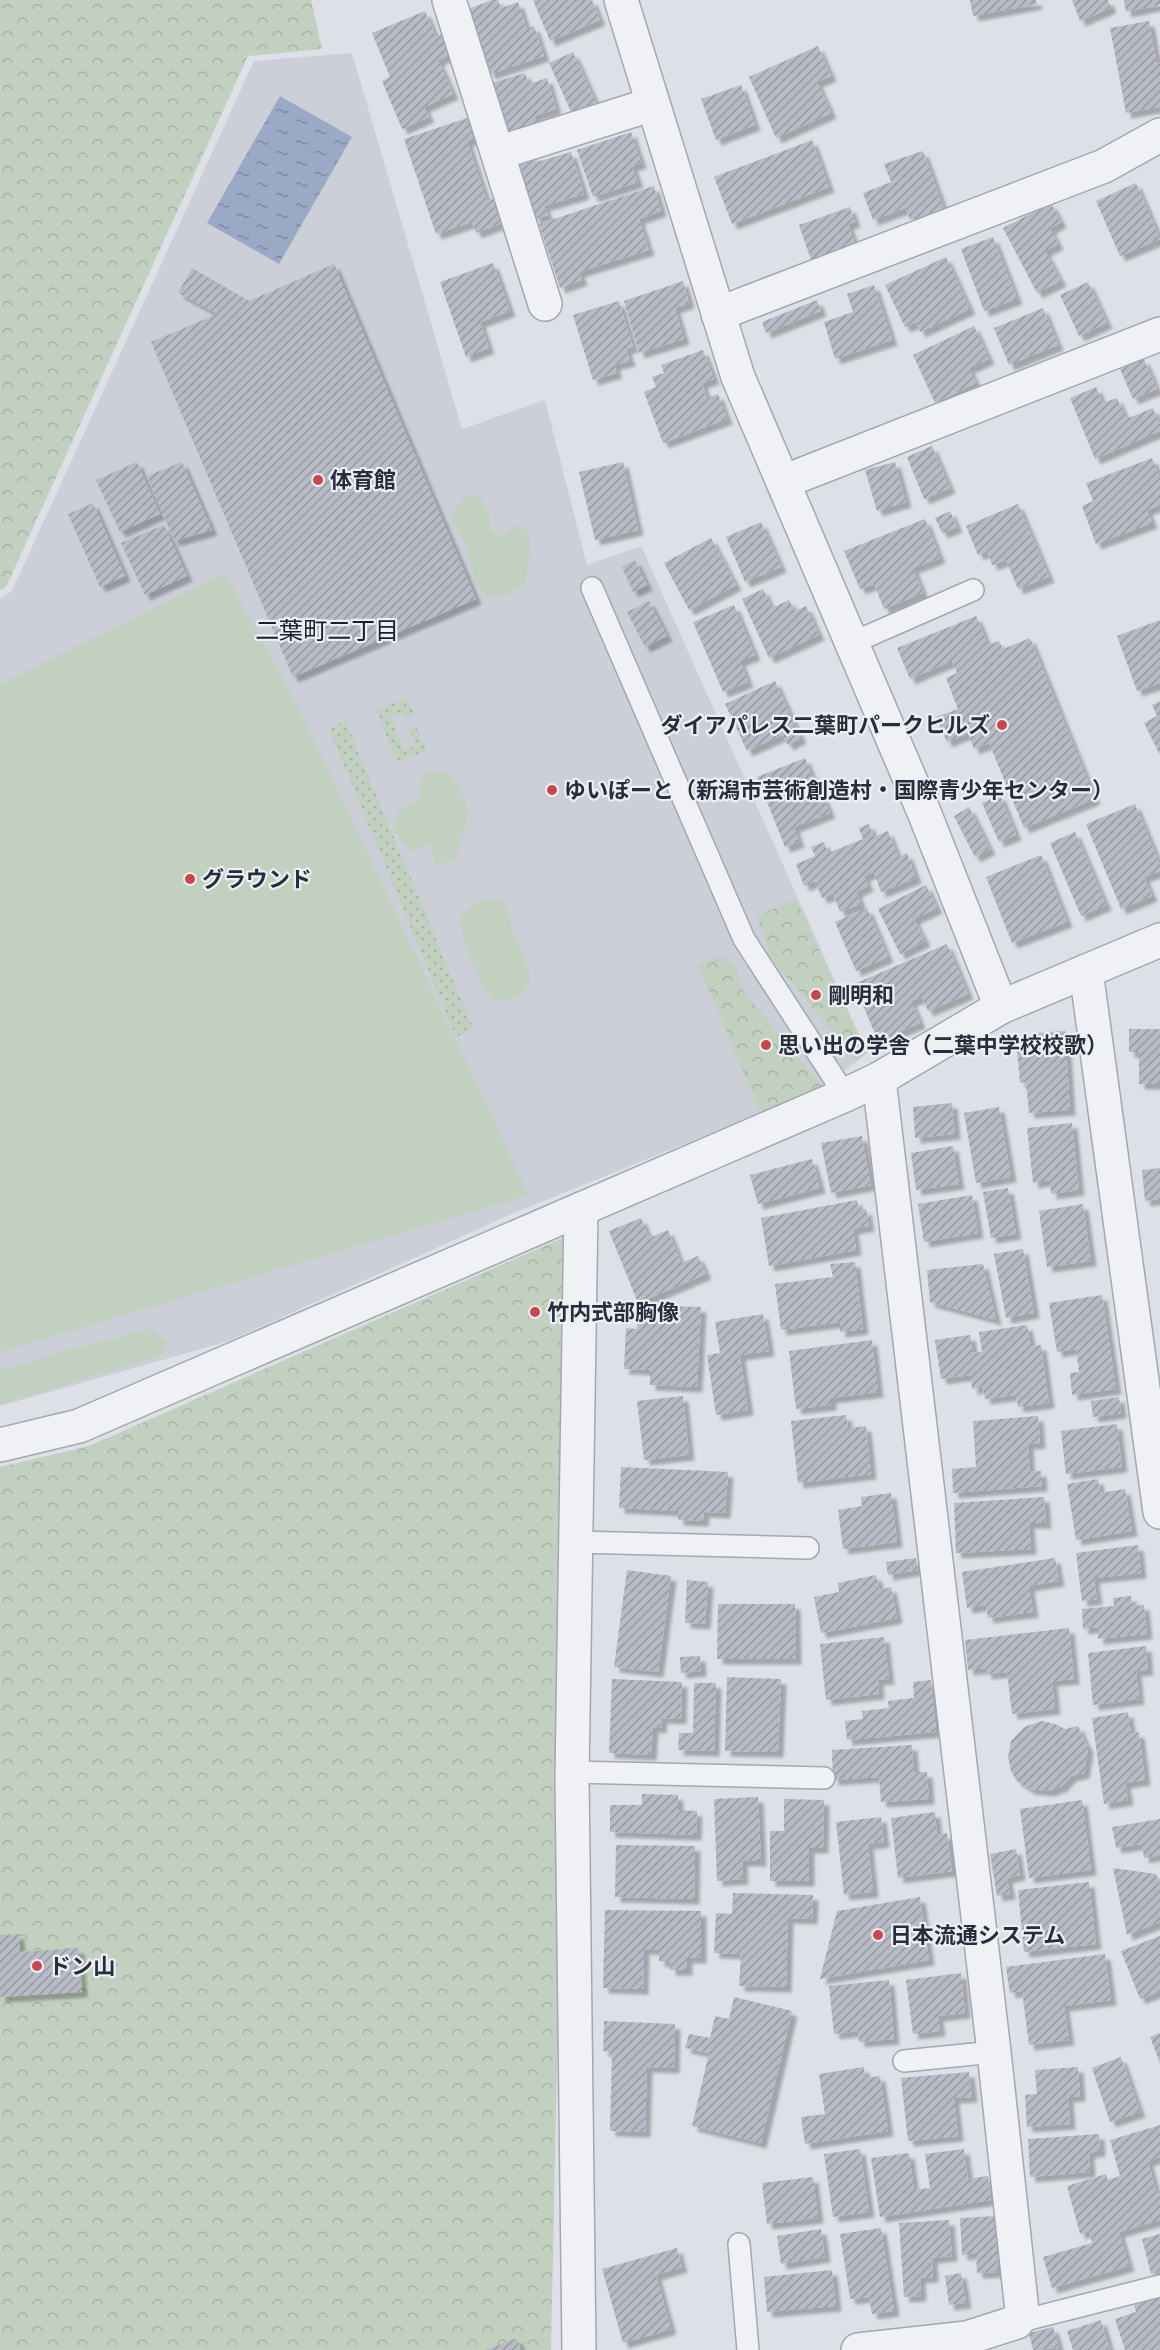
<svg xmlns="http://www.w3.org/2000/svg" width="1160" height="2350" font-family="Cabin,'Noto Sans JP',sans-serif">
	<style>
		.built { fill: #cccfd8 }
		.grass { fill: #c1d0bf }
		.forest { fill: url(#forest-crowns) }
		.park { fill: url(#park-dots) }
		.water { fill: url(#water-ripples) }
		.building { fill: url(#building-hatch); filter: url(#shadow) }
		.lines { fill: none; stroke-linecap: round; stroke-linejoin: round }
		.lane-casing { stroke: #a3a7b0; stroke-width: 24 }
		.street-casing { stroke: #a3a7b0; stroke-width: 36 }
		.lane { stroke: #f0f1f5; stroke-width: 21 }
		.street { stroke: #f0f1f5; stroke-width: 33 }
		.poi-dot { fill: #c6484b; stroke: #edeff4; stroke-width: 2 }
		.labels { text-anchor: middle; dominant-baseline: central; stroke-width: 4.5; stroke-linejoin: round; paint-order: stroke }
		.poi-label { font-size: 22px; font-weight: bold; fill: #282d3c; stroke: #edeff4; text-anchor: start }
		.neighbourhood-label { font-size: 24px; fill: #1a1e2d; stroke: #edeff4 }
	</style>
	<defs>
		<pattern id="forest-crowns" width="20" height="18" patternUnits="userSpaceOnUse" patternTransform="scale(1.5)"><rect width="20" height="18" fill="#c1d0bf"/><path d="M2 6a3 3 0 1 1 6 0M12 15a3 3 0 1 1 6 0" fill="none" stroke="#a6b3a5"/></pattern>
		<pattern id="park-dots" width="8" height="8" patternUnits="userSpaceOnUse" patternTransform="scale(1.5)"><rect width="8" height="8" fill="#c1d0bf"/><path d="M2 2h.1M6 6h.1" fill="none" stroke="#a6b3a5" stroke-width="1.8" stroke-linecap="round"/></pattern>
		<pattern id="water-ripples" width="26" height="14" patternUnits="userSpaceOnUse" patternTransform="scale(1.5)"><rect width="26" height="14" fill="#9aa9c5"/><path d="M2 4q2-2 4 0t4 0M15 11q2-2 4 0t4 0" fill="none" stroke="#7e8aa1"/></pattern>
		<pattern id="building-hatch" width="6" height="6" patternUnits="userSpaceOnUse" patternTransform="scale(1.5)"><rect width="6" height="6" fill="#b8bbc6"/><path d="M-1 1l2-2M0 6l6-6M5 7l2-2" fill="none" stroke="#9698a2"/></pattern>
		<filter id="shadow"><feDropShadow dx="5.5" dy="5.5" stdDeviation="1.5" flood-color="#0004"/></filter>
	</defs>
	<rect width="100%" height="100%" fill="#dde0e6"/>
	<path class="built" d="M352,53L462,429L545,400L587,565L641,546L867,1053L823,1088L514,1213L229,1341L0,1406V599L12,591L254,61Z"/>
	<g class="grass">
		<path d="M470,493C491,501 486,512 492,531L502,537L517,524L529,533L530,549L526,583C513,593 503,597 487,597L475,582L466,546L451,521L457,506Z"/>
		<path d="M225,573L299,708L529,1195L0,1352V684Z"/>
		<path d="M427,771L449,773C477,809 467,823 454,862L435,864L431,842L413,851L399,839L393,825L398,812L415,802L420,794L419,786Z"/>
		<path d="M488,898L501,901L511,917L512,931L528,967L530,984C518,1000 514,1001 494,1001C477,980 465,946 459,920L474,904Z"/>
		<path d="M149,1328L167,1342L162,1355L0,1405V1367C20,1369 36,1360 54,1354C85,1344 117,1339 149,1328Z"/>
	</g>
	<g class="forest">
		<path d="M0,0H311L322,49L248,56L6,587L0,590Z"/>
		<path d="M796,899L867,1053L857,1061L771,958L757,916Z"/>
		<path d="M722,955L737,967L740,986L823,1088L761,1114L698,965Z"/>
		<path d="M567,1236L561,1876L551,2350H0V1467L89,1446Z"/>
	</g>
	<g class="park">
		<path d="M407,697L414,714L405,717L402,712L390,717L404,750L416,745L409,730L416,726L427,751L398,763L376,711Z"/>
		<path d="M345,720L474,1030L456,1037L329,729Z"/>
	</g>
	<path class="water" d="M280,96L352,137L279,264L207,223Z"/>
	<g class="building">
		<path d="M492,0H498L501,8L518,2L527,29L534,26L544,56L490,74L468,9Z"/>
		<path d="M533,0H592L600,20L550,41Z"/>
		<path d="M970,0H1036L1037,4L973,16Z"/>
		<path d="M1072,0H1108L1111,8L1080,21Z"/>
		<path d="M1124,0H1160V5L1126,12Z"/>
		<path d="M425,11L436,37L444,33L453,54L438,60L453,94L424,107L429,117L402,129L382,81L390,77L372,33Z"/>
		<path d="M1149,21L1157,64L1160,63V107L1126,113L1110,28Z"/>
		<path d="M818,46L831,76L817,82L831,113L776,138L749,77Z"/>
		<path d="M573,52L597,105L573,116L549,63Z"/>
		<path d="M525,73L529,84L547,78L556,109L534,116L538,127L505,138L488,84Z"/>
		<path d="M741,85L755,125L716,140L701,99Z"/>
		<path d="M470,117L477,137L467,141L487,201L499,197L507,221L476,233L472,222L436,234L404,139Z"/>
		<path d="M631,132L641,163L632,166L638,182L593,197L577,150Z"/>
		<path d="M812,140L829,187L732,224L714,177Z"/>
		<path d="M923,151L944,209L910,220L906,208L873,220L863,193L891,182L884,164Z"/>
		<path d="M571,152L584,194L544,206L548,215L535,219L517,161L535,155L537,162Z"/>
		<path d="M1136,183L1160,239L1120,256L1096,201Z"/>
		<path d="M654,186L661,211L639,219L649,250L579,272L582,280L560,288L539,224Z"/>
		<path d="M1051,203L1061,222L1050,229L1058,244L1045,251L1061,281L1037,293L1003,228Z"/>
		<path d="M850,207L855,222L848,224L856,248L812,263L799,225Z"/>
		<path d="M993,237L1017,299L984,311L961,249Z"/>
		<path d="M946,257L970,309L920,332L916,322L905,327L885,285Z"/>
		<path d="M493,263L510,311L480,322L489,348L466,357L440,282Z"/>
		<path d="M334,264L476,599L293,677L151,342L217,314L178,293L192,268L249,301Z"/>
		<path d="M683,281L689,303L675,308L684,339L639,353L624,301Z"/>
		<path d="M1088,282L1107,323L1079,336L1060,295Z"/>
		<path d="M874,285L892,340L835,359L824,322L853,312L847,294Z"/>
		<path d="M817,300L821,311L766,333L762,322Z"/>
		<path d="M619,301L633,347L626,349L630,361L614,365L617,373L593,380L573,315Z"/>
		<path d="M1043,308L1058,345L1009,365L994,328Z"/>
		<path d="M974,326L989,359L969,368L976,383L935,403L913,355Z"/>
		<path d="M703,350L714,379L702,383L707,398L718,394L727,419L663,443L644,392L656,387L652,377L664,373L661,365Z"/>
		<path d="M1144,359L1157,389L1133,399L1120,369Z"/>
		<path d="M1096,387L1103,403L1117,398L1126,419L1153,408L1160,424V431L1095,459L1070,398Z"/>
		<path d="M932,446L950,488L924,499L907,457Z"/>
		<path d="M1152,458L1160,478V505L1147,510L1152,523L1096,544L1082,506L1093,501L1086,483Z"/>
		<path d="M137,462L160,514L120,532L96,480Z"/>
		<path d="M182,462L212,530L174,541L147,476Z"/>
		<path d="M623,462L638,530L595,540L579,472Z"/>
		<path d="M895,462L906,502L877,511L865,470Z"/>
		<path d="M93,503L125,576L100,587L68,514Z"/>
		<path d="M1018,504L1049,577L1018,589L1006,560L992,565L987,551L978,555L966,526Z"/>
		<path d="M950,511L957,527L942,533L935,518Z"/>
		<path d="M925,519L940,558L913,568L923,593L884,609L874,584L860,589L844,551Z"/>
		<path d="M761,522L781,567L745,582L726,537Z"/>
		<path d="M164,525L187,576L145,595L121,543Z"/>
		<path d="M711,538L736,585L689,610L664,563Z"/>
		<path d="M635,560L647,585L633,592L622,567Z"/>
		<path d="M763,589L772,608L789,600L795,611L806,606L819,635L769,658L742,599Z"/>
		<path d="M649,601L667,636L645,647L627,612Z"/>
		<path d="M734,605L755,655L740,661L748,682L723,692L693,622Z"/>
		<path d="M976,616L988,645L999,641L1003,649L1030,638L1095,799L1024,828L989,743L974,749L968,733L947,742L936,717L958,709L946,678L957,673L952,661L910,679L897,648Z"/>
		<path d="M1160,620V683L1137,691L1117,636Z"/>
		<path d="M775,681L801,738L788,745L782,735L747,751L725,704Z"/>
		<path d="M1160,701V755L1144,723L1157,716L1152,705Z"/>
		<path d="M805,758L817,789L804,793L807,802L823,796L830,813L794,827L799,842L785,847L757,777Z"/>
		<path d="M1000,795L1016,835L999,842L982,803Z"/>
		<path d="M1135,804L1160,865V871L1144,877L1152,896L1121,909L1086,824Z"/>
		<path d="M969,807L990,849L975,857L954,816Z"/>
		<path d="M869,824L874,837L888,831L898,857L907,853L916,878L881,892L874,872L864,876L868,886L856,892L861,904L840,912L833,894L822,898L815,881L804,886L796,864L815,856L811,847L824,842L828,853L863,839L859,828Z"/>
		<path d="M1075,832L1106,905L1081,916L1050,843Z"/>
		<path d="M1041,855L1067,922L1012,943L986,877Z"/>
		<path d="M926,885L937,908L914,919L925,941L900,954L878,909Z"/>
		<path d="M867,908L888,957L856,971L835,922Z"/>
		<path d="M947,944L968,994L928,1011L922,997L911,1001L920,1023L878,1041L854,984Z"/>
		<path d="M1129,1029H1160V1084H1139V1052H1129Z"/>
		<path d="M1065,1031L1070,1110L1029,1113L1026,1082L1020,1083L1017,1049L1035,1048L1034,1033Z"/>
		<path d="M952,1103L955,1134L915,1138L913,1107Z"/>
		<path d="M999,1107L1011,1177L976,1183L964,1113Z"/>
		<path d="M1072,1123L1079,1190L1051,1194L1050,1180L1033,1183L1027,1128Z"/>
		<path d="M862,1136L871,1185L831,1193L821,1143Z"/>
		<path d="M953,1146L959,1184L916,1190L911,1153Z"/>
		<path d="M812,1159L820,1188L758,1204L750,1175Z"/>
		<path d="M1160,1168V1199L1145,1201L1142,1170Z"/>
		<path d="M1008,1188L1016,1234L991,1238L983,1192Z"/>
		<path d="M972,1195L978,1233L924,1242L918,1204Z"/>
		<path d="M857,1200L859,1211L866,1209L869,1226L853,1229L856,1250L769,1266L761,1218Z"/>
		<path d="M1083,1204L1091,1261L1047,1267L1039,1211Z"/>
		<path d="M641,1218L649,1238L668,1230L681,1263L698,1256L706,1274L638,1303L609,1231Z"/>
		<path d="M1023,1249L1034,1313L1006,1318L994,1254Z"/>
		<path d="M855,1262L863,1329L840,1332V1322L781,1330L775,1284L833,1277L830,1264Z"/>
		<path d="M983,1264L996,1320L930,1302L927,1270Z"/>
		<path d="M1102,1295L1116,1389L1072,1395L1070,1373L1079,1372L1076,1349L1057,1352L1049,1303Z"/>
		<path d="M658,1306L701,1307L697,1387L650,1385V1370L624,1369L626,1328L637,1329L638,1318H657Z"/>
		<path d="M763,1314L769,1351L740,1355L748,1410L716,1415L707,1355L720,1353L715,1322Z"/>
		<path d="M1027,1325L1031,1346L1041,1345L1049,1403L1018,1407L1016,1395L985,1399L983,1387L972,1389L971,1375L941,1379L935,1340L970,1335L973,1353L982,1352L979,1332Z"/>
		<path d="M872,1340L878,1392L831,1398V1405L796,1409L789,1351Z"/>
		<path d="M683,1396L689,1455L644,1460L637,1401Z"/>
		<path d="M1119,1397L1121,1413L1093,1417L1091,1401Z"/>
		<path d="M846,1415L848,1428L866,1426L871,1474L798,1483L791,1421Z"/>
		<path d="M1038,1416L1040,1443L1028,1444L1030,1472L1041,1471L1042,1486L953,1493L952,1469L976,1467L973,1421Z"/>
		<path d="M1117,1424L1122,1467L1066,1474L1061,1431Z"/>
		<path d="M621,1467L728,1472L725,1513L704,1512L703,1521L678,1520V1511L619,1508Z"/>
		<path d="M1098,1479L1100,1493L1125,1489L1132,1531L1076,1540L1067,1484Z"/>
		<path d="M891,1493L897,1542L843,1549L838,1510L862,1506L861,1497Z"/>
		<path d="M1044,1497L1046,1523H1029L1031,1549L956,1553L954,1503Z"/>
		<path d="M1138,1545L1141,1573L1094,1578L1097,1599L1082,1601L1076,1553Z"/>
		<path d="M916,1558L918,1570L888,1575L886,1562Z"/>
		<path d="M1055,1558L1059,1581L1029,1586L1033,1612L988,1618L986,1605L967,1608L962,1572Z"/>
		<path d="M627,1570L671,1576L658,1672L614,1667Z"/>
		<path d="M876,1575L880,1590L891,1587L897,1618L821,1633L814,1597L839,1592L838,1583Z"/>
		<path d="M687,1580L708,1582L705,1624L685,1623Z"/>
		<path d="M1131,1596L1132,1606L1144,1605L1147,1634L1098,1639V1627L1083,1629L1082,1609L1114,1606L1113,1598Z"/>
		<path d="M718,1604H795L796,1659H717Z"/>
		<path d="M1069,1628L1074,1679L1052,1681L1055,1709L1012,1714L1007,1672L986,1674V1668L968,1670L965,1640Z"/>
		<path d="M884,1637L889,1679L878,1680L879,1694L826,1700L820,1644Z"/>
		<path d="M1146,1646L1148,1670L1136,1671L1139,1699L1093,1705L1088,1653Z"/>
		<path d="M700,1656L701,1671L681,1673L680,1657Z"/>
		<path d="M727,1677L781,1679L778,1752L725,1751Z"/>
		<path d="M612,1679L682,1682L681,1719L662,1718L661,1728L653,1727L651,1755L609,1753Z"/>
		<path d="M931,1680L936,1732L847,1740L845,1721L863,1719L862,1711L889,1708L888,1701L914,1698L913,1682Z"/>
		<path d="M694,1683H716L714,1751L678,1750L679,1733H693Z"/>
		<path d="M1128,1712L1131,1734L1139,1732L1145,1780L1125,1783L1128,1800L1104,1804L1092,1718Z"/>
		<path d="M1042,1721L1055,1724L1065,1729L1078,1726L1088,1748L1084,1773L1071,1776L1062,1786L1049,1791L1030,1789L1017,1781L1011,1771L1008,1757L1011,1741L1024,1727Z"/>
		<path d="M912,1745L914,1772H927L929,1799L881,1802L879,1777L833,1780L832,1750Z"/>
		<path d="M642,1794L678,1795V1810L697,1811L696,1835L610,1832V1805H642Z"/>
		<path d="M758,1797L761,1861H742L743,1879L717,1881L714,1799Z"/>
		<path d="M784,1799L824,1800L823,1848H809V1881H770V1831H784Z"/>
		<path d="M1082,1800L1091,1870L1029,1878L1020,1809Z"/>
		<path d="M935,1812L937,1835L947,1833L952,1871L898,1878L891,1818Z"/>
		<path d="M881,1817L884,1842L868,1844L873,1892L844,1895L836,1822Z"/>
		<path d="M1160,1819V1855L1144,1858L1142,1844L1116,1848L1112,1827Z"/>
		<path d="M616,1845L695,1846L694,1899L615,1897Z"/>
		<path d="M1016,1849L1020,1875L1007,1878L1010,1894L997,1896L990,1854Z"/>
		<path d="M1113,1868L1156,1874L1160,1886V1922L1127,1935Z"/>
		<path d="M1089,1882L1096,1944L1024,1952L1018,1890Z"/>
		<path d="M733,1893L813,1895L812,1919L788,1918L786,1987L739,1986L741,1954L714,1953L716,1913L732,1914Z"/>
		<path d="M920,1897L929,1960L820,1979L837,1911Z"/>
		<path d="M605,1910L701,1911V1958H687V1970H670V1962L659,1961V1950L644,1949L643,1989L603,1988Z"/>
		<path d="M19,1934L20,1952L79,1948L82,1992L0,1997V1935Z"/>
		<path d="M1160,1936V1991L1140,1999L1121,1951Z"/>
		<path d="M1105,1954L1111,2000L1064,2006L1069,2040L1029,2045L1022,1991L1010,1993L1006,1967Z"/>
		<path d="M961,1973L965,2013L938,2016L940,2031L913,2034L906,1980Z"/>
		<path d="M889,1980L894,2039L859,2042L858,2031L834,2034L829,1986Z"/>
		<path d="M734,1997L792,2011L761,2143L692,2126L709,2053L685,2048L689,2034L710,2038L715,2016L729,2019Z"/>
		<path d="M604,2021L675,2024L674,2068L647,2067L645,2132L610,2131L612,2052L603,2051Z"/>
		<path d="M1160,2033V2063L1150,2037Z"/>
		<path d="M1121,2057L1140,2112L1110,2122L1092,2068Z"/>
		<path d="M864,2067L865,2078L880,2076L888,2131L805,2144L801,2117L825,2114L819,2074Z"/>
		<path d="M1078,2067L1080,2096L1068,2097L1070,2124L1027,2127L1025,2095L1037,2094L1035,2070Z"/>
		<path d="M969,2072L972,2097L954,2098L958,2136L908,2141L901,2078Z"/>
		<path d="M1160,2125V2157L1148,2161L1157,2194L1160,2193V2220L1119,2232L1129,2266L1052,2288L1043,2257L1092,2243L1089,2231L1080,2234L1067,2186L1106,2174L1108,2180L1120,2176L1110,2140Z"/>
		<path d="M1099,2134L1100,2151L1089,2153L1090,2172L1030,2177L1028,2139Z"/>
		<path d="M860,2149L869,2212L833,2217L824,2154Z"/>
		<path d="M964,2149L968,2179L988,2176L991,2200L880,2217L871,2158L909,2153L914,2190L930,2188L925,2154Z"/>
		<path d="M813,2177L818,2218L767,2224L762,2183Z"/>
		<path d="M995,2216L998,2272L977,2273L976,2253L962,2255L960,2218Z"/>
		<path d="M949,2220L952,2256L932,2258L933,2277L920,2278L921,2296L904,2297L899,2223Z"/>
		<path d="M881,2228L894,2311L872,2314L869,2297L850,2299L840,2234Z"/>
		<path d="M821,2229L825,2257L781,2264L777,2236Z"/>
		<path d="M1160,2234V2272L1151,2274L1142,2239Z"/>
		<path d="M677,2248L682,2267L656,2275L671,2329L623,2343L602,2269Z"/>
		<path d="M832,2270L836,2306L767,2312L764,2277Z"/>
		<path d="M961,2273L966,2303L949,2305L945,2276Z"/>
		<path d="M1160,2297V2350H1125L1115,2319L1136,2312L1134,2305Z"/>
		<path d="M1101,2320L1110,2350H1073L1067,2331Z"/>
		<path d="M1053,2327L1059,2348L1033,2350L1029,2333Z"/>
		<path d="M517,2338L521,2350H485Z"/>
	</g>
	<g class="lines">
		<defs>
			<g id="lane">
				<path d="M592,588L744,939L845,1095"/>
				<path d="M852,643L973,590"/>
				<path d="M576,1542L808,1548"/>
				<path d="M572,1772L824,1778"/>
				<path d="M904,2061L994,2052"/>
				<path d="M739,2244L748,2350"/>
				<path d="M1017,2322L1160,2286"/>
			</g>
			<g id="street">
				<path d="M449,0L545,304"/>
				<path d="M621,0L738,377L924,812L1001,1007"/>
				<path d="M498,153L653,104"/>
				<path d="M718,314L1104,166L1160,135"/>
				<path d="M783,482L1160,334"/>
				<path d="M1086,971L1160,1512"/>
				<path d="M0,1445L79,1426L845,1095L879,1079L1001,1007L1160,940"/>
				<path d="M579,2350L572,1778L581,1209"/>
				<path d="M858,2350L967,2338L1017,2322L1022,2311L994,2052L879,1079"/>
			</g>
		</defs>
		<use href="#lane" class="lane-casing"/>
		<use href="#street" class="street-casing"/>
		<use href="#lane" class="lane"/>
		<use href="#street" class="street"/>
	</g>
	<g class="poi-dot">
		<circle cx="318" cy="480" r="6"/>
		<circle cx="1002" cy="725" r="6"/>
		<circle cx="552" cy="790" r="6"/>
		<circle cx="190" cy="879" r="6"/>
		<circle cx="816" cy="995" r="6"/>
		<circle cx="766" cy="1045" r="6"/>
		<circle cx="535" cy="1312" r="6"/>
		<circle cx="878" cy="1935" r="6"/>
		<circle cx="37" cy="1966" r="6"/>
	</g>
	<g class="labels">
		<g class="poi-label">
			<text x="330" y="480">体育館</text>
			<text x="990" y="725" text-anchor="end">ダイアパレス二葉町パークヒルズ</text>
			<text x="564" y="790">ゆいぽーと（新潟市芸術創造村・国際青少年センター）</text>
			<text x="202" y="879">グラウンド</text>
			<text x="828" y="995">剛明和</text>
			<text x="778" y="1045">思い出の学舎（二葉中学校校歌）</text>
			<text x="547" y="1312">竹内式部胸像</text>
			<text x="890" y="1935">日本流通システム</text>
			<text x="49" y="1966">ドン山</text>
		</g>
		<g class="neighbourhood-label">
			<text x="327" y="630">二葉町二丁目</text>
		</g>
	</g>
</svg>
